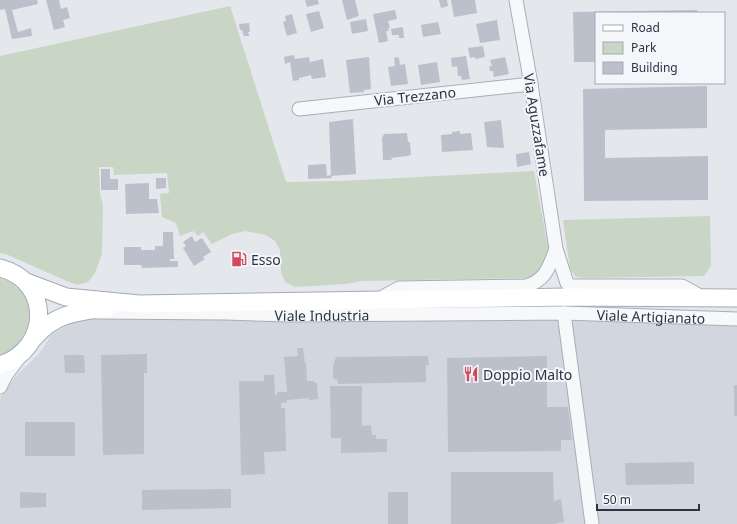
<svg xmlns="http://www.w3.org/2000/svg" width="737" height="524" font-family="'Noto Sans',sans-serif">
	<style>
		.built { fill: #d2d6de }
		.green { fill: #c9d6c5 }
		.building { fill: #bbc0ca }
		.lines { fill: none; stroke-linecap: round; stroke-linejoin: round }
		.minor-casing { stroke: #a9aeb7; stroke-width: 15 }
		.major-casing { stroke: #a3abb8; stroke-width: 19 }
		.minor { stroke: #f7f8fa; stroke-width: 13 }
		.major { stroke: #fff; stroke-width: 17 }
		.labels { text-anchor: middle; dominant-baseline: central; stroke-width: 4; stroke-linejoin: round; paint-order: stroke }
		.street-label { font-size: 14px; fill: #2b3445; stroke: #f4f6f9 }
		.poi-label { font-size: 14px; fill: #2b3445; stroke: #f4f6f9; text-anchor: start }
	</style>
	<rect width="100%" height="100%" fill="#e4e7ec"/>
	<path class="built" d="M82,317H555L737,323V524H0V398L4,390L16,376L39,354L52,334Z"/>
	<g class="green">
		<path d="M230,6L286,182L340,181L534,171L548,247C547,264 542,272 527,278L362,281L345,284L295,287L285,282L281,272L280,250L275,241L266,235L245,231L232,234L212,244L203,232L198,236L193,231L180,236L176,223L162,217L160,194L169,193L167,173L114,175L113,167H99L100,194L103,205L102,254L95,273L88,282L78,285L69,282L8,255L0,253V56Z"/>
		<path d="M710,216L711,266L704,276L584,278L576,277L570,269L563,220Z"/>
		<path d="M0,278C28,286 39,319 21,342C15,349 8,352 0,355Z"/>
	</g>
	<g class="building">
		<path d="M0,0H37L38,4L12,10L18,32L31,28L32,36L12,39L5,9L0,10Z"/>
		<path d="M46,0H59L61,9L67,7L70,18L63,20L65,27L54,30Z"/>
		<path d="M305,0H318L319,4L307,7Z"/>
		<path d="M342,0H355L359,16L347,20Z"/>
		<path d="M439,0H447L448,6L441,8Z"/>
		<path d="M451,0H475L477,13L454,17Z"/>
		<path d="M395,10L397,19L388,21L390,28H388L389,31H386L388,41L379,43L373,14Z"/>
		<path d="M697,10V13H596V62H574L573,12Z"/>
		<path d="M319,11L324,28L311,32L306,14Z"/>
		<path d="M292,14L297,33L287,36L283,22L286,21L285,16Z"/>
		<path d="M366,19L368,31L352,34L350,22Z"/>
		<path d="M497,20L500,40L480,43L476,24Z"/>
		<path d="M438,22L441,34L423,37L421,25Z"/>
		<path d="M249,23L250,32H248L249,36H244L242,30H240L239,24Z"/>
		<path d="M403,27L404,38H399V35H392L391,29Z"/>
		<path d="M483,46L485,57L475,59V57L470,58L468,48Z"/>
		<path d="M294,55L295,59L309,57L310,62L323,59L326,77L312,79L311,75L299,78V80L293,81L290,62L285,64L284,57Z"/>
		<path d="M466,56L470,79L462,80L461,76H458L457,66L452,67L451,58Z"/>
		<path d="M369,57L371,89L364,90V92L350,93L346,60Z"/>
		<path d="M396,57L399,58L400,65L405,64L408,84L391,86L388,67L395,66L394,58Z"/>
		<path d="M505,57L509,74L494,77L493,71H490L489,66H492L490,60Z"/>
		<path d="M437,62L440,82L421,85L418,65Z"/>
		<path d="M707,86V128L605,130V158L708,156V200L584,201L583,89Z"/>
		<path d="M353,119L356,174L331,176L329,122Z"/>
		<path d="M501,120L504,148L487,147L484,122Z"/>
		<path d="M460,131V134L471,133L473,150L442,152L441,135L452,134V132Z"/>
		<path d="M407,133L408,142H410L411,154L408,156L391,158L392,160H383L382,138L384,134Z"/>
		<path d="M529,152L531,164L517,167L516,154Z"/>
		<path d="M326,164L327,176L331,175L332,178L308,179V165Z"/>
		<path d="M101,169H110V179H118V190H101Z"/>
		<path d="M156,178H166V188L156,189Z"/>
		<path d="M149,183V199H157L159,213L126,214L125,184Z"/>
		<path d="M163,232H173L174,259H170V261H178V267L142,268L141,265H124V247H141V250H155V246H163Z"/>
		<path d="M192,236L195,242L202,238L211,252L203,257L205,259L194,266L183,248L186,246L183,242Z"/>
		<path d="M297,348H303L305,363H306L307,381H314V383H317L318,399L309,400V398L287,400V402L281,403V408H285L286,451L264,452L265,474L241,475L239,381H264V375H274L275,395H277V392H287L284,357L298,356Z"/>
		<path d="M147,354V373H144V454L103,455L101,355Z"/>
		<path d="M64,355H84L85,373H65Z"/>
		<path d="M428,356L429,365H426V382L338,384L337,379H334L333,377V366L336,357Z"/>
		<path d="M547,356V407H568L572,440H561V451L448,452L447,358Z"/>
		<rect x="734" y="385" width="3" height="31"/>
		<path d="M330,386H362V426L371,425L372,435H376V439H387V452L341,453V438H331Z"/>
		<rect x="25" y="422" width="50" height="34"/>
		<path d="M694,462V484L626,485L625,463Z"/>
		<path d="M451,472H553L554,501L561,499L564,522L554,524H451Z"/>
		<path d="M231,489V508L142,510V490Z"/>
		<path d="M20,492L46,493V507L20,508Z"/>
		<rect x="388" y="492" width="20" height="32"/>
	</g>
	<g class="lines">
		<defs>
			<g id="minor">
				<path d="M516,0L531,84L556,249L567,283L571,286H682L702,297"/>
				<path d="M299,109L531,84"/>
				<path d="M379,299L399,288L526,286C546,280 549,267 556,249"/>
				<path id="s1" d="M97,312L226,313L289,315L564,313L737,319"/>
				<path d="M564,313L592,524"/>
				<path d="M0,387L6,375L21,355"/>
			</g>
			<g id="major">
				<path d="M0,268C52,281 51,349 0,365"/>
				<path d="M26,282L66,297L139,304L566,297L737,298"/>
				<path d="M34,338C55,313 77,312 107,308"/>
			</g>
		</defs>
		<use href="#minor" class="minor-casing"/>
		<use href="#major" class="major-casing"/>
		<use href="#minor" class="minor"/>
		<use href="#major" class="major"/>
	</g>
	<defs>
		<symbol id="fuel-bare" viewBox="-9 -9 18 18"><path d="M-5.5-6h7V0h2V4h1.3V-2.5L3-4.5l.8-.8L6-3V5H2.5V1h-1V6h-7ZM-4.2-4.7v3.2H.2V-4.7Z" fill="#d1495b" stroke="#f4f6f9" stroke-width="2.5" paint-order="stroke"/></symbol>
		<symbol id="restaurant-bare" viewBox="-9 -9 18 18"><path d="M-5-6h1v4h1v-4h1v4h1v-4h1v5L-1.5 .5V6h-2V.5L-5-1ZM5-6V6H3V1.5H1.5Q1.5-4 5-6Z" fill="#d1495b" stroke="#f4f6f9" stroke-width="2.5" paint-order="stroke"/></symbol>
	</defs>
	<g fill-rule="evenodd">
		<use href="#fuel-bare" x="228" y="248" width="22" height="22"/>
		<use href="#restaurant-bare" x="460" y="363" width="22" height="22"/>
	</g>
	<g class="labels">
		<g class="street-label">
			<text transform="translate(415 96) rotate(-6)">Via Trezzano</text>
			<text transform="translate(537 125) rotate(81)">Via Aguzzafame</text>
			<text stroke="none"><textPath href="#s1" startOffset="225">Viale Industria</textPath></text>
			<text stroke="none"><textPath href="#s1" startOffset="554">Viale Artigianato</textPath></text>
		</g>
		<g class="poi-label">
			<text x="251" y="259">Esso</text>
			<text x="483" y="374">Doppio Malto</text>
		</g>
	</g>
	<rect x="595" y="12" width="130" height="72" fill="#f4f6f9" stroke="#a4a8b1"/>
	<rect x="603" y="25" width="20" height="6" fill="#ffffff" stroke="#a4a8b1"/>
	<text x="631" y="32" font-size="12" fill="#2b3445">Road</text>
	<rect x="603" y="42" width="20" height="12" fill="#c9d6c5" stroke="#a4a8b1"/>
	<text x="631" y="52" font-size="12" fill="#2b3445">Park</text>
	<rect x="603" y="62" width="20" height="12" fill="#bbc0ca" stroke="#a4a8b1"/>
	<text x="631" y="72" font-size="12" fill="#2b3445">Building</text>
	<path d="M597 504v6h102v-6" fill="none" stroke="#2b3445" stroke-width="2"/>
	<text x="603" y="504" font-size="12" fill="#2b3445" stroke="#f4f6f9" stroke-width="3" paint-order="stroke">50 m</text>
</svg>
